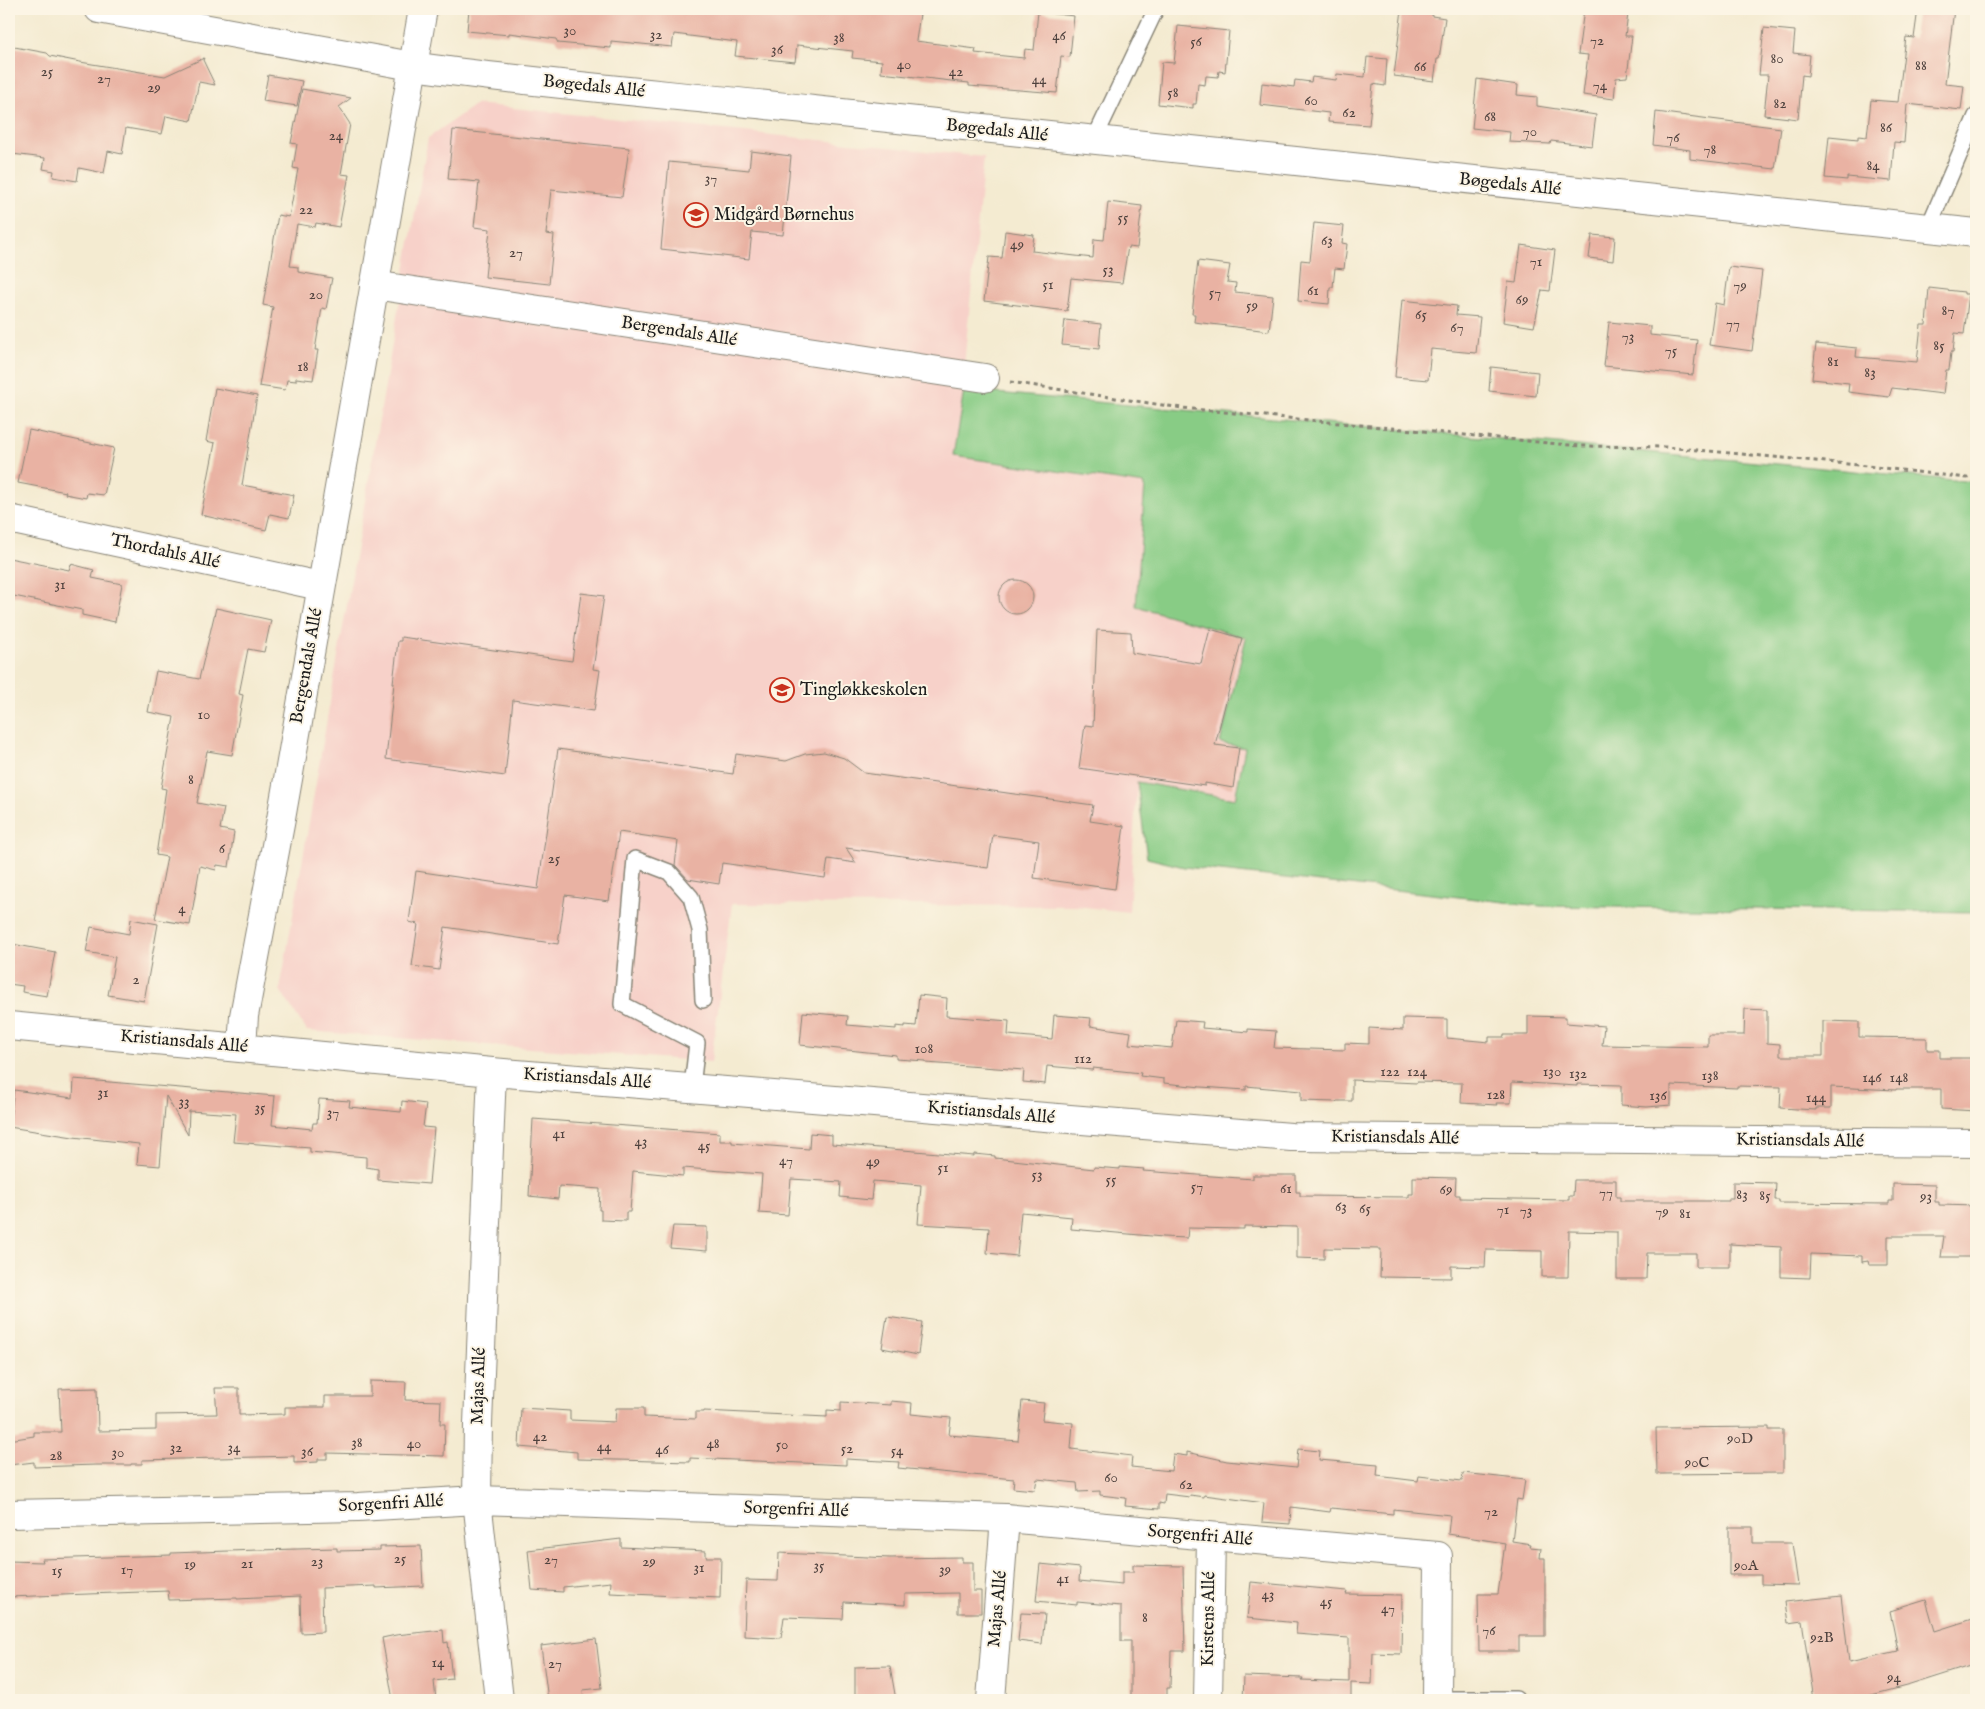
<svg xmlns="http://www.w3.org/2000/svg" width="1985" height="1709" font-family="'IM FELL English',serif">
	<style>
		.built { fill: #f7d1c9 }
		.green { fill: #88cc85; stroke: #527450 }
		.building { fill: #e9b2a3 }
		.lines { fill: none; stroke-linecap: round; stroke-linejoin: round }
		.service-casing { stroke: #888476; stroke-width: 18 }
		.minor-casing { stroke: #888476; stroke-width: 30 }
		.path { stroke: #888476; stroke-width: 3; stroke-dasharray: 4 4; stroke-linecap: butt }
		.service { stroke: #fff; stroke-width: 15 }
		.minor { stroke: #fff; stroke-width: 28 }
		.labels { text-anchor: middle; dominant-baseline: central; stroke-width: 4; stroke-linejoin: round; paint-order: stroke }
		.number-label { font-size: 15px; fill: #4f423e }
		.street-label { font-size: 18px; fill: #1c1c1c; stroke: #fcf5e5 }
		.poi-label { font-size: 18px; fill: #1c1c1c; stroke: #fcf5e5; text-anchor: start }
	</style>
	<rect width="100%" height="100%" fill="#fcf5e5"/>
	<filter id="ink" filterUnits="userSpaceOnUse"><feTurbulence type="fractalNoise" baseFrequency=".02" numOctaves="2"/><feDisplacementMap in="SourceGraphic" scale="10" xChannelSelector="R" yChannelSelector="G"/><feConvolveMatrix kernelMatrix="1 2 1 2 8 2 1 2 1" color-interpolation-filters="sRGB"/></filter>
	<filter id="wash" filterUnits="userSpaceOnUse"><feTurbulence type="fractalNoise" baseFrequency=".0096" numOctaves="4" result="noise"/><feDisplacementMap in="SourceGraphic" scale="20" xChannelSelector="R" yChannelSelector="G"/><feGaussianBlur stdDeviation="1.12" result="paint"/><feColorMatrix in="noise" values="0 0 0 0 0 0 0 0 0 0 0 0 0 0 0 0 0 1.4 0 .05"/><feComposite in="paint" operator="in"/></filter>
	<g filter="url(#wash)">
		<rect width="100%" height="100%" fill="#f4ebd1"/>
		<path class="built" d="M476,104L984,157L965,355L964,390L953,455L1145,484L1136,606L1246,637L1220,743L1245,747L1235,800L1137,782L1129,912L1076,906L732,904L711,1062L307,1031L280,990L428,138Z"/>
		<path class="green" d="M964,390L1976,482V912L1541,906L1184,867L1147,858L1137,782L1235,799L1245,748L1220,743L1246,638L1136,606L1145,484L953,456Z"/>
		<g id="blocks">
			<g class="building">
				<path d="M469,9H589L612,11V9H867L920,14L916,41L976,49L975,53L1024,58L1025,49L1034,50L1038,12L1074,16L1070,57L1061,56L1057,93L969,86V83L881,73L882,61L852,58L853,51L797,45L795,62L735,56L737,42L674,34L672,47L611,41V48L558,43L556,39L509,33V35L467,31Z"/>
				<path d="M1402,9H1433L1432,16L1445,18L1439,59H1437L1434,81L1394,76Z"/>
				<path d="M1584,9L1628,14L1625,36H1632L1627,77L1616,78L1614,99L1583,95L1588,55L1578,54Z"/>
				<path d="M1918,9H1954L1945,84L1964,86L1961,110L1907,104L1904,143L1894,142L1891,181L1847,177V180L1825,178L1829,136L1858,139V136L1867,137L1871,100L1898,102L1906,37L1914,38Z"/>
				<path d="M1178,26L1229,31L1225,72L1219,71L1218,77L1206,76L1205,85L1198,84L1196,104H1193V108L1158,104L1162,62L1174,63Z"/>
				<path d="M1764,28L1795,31L1793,53L1810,55L1808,76L1802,75L1798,119L1764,115L1768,75H1759Z"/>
				<path d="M9,46L47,53L50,56L80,62L165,76L204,58L203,60L215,85L199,82L191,121L166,116L162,134L126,128L122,154L108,151L104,173L79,168L77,181L53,177L54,171L43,169L45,158L12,154L13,149H9Z"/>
				<path d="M1367,57L1387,59L1385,86L1373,84L1369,125L1328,122L1329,113L1260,105L1262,83L1294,87L1295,80L1311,82L1312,77L1336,80L1337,74L1365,77Z"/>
				<path d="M268,75L302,81L297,106L263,101Z"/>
				<path d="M1477,79L1518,85L1517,95L1537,97V106L1596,115L1592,146L1551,141L1550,144L1509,142L1510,132L1472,128Z"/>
				<path d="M302,89L351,98L339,107L350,124L341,174L349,175L339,227L316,223L315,227L297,224L290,266L298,267V272L332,278L326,309L322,308L315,350H318L313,380L296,378V381L287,380L285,390L259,386L273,307L263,305L278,215L289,217L298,169L293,168L297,144L291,143Z"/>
				<path d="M1656,112L1781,128L1775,169L1690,159V150L1653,145Z"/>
				<path d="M453,130L629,148L622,197L551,190L546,234L554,235L549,284L485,277L490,229L474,227L479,182L448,179Z"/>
				<path d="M751,151L791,156L783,235L752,232L749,259L661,249L669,162L749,170Z"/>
				<path d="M1108,202L1142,206L1137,248L1128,247L1122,283L1071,278L1067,311L984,301L989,257L1002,258L1005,231L1034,235L1032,251L1093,258L1094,239L1104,240Z"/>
				<path d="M1314,223L1344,226L1342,243L1347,244L1344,269L1335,268L1333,287H1330L1329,304L1298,301L1301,260L1310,261Z"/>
				<path d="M1592,235L1615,237L1613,261L1589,258Z"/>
				<path d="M1521,245L1555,250L1550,291L1542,290L1534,327L1503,322L1508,282L1516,283Z"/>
				<path d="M1198,261L1230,265L1227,282L1236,283L1235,292L1273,296L1269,331L1194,322L1195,314H1192Z"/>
				<path d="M1729,267L1762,271L1752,351L1709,345L1715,303L1724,305Z"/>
				<path d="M1929,288L1964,292V294H1969L1964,334L1955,333L1953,352H1951L1949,370H1946L1943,394L1892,388L1889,397L1848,392L1849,383L1812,379L1816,344L1857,348L1856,357L1917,362L1921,325H1926Z"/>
				<path d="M1402,300L1457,306L1456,315L1480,317L1476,353L1431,349L1428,380L1395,377Z"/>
				<path d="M1065,320L1101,324L1099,349L1062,345Z"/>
				<path d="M1609,322L1650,326V335L1697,340L1693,375L1604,366Z"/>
				<path d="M1491,367L1538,372L1536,396L1489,391Z"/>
				<path d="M215,388L257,396L242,485L294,495L289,518L270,514L266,530L201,515L215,443L206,441Z"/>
				<path d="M29,430L114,448L104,495L87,493L86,498L65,494L66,492L18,483Z"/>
				<path d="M9,558L69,570L71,564L94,570L92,578L122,584L115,622L82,615V610L9,595Z"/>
				<circle cx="1016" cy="597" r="17"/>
				<path d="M581,593L604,596L593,669L600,670L594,711L513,700L505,776L386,759L394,683H393L398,641H401V637L572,661Z"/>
				<path d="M216,608L271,620L264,652L248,649L239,694L243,695L232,755L207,751L197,803L224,808L220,829L234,832L229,867L217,865L216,870L200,866L190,925L155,919L167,857L156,855L166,789L161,788L174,717L148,712L156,671L199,679Z"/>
				<path d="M1210,629L1242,638L1215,745L1239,748L1233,788L1205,783V786L1079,768L1085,725L1093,726L1097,630L1131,632L1132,653L1201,664Z"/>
				<path d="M558,749L733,774L736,754L786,761L805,754L824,752L844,758L864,773L1093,805L1090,821L1124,826L1115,889L1034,878L1039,841L993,835L988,868L846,848L856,863L828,859L825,878L722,863L719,884L688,879L675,865L678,841L619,832L609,901L565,895L558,944L445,927L439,970L412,966L418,924L409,922L416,871L538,889Z"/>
				<path d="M131,919L158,924L144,1001L108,995L115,957L86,952L91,927L129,934Z"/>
				<path d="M12,944L55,952L47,996L22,992L23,986L9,984V960Z"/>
				<path d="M919,995L947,998L946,1016L1009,1021L1008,1035L1052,1039L1054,1015L1091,1018L1090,1026L1131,1032L1129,1044L1172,1048L1176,1020L1203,1022L1202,1028L1248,1032V1029L1276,1031L1274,1048L1345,1050V1043L1369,1044V1028L1403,1030V1018L1447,1019V1038L1489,1042V1037H1504V1035H1528V1016L1566,1017V1023L1604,1026L1602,1045L1708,1047V1035H1744L1745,1009L1767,1010V1043L1780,1044V1056H1823V1021L1859,1022V1037L1927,1038V1050H1940V1058H1976V1111L1941,1109V1089H1896V1090L1831,1087V1108H1816V1110L1780,1108L1781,1087L1737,1086V1088L1671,1085V1105L1647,1107L1621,1105V1085L1577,1084V1086L1512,1082L1511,1103H1496L1497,1105L1461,1103L1462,1083L1417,1082V1083L1352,1080V1101H1337L1336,1102L1301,1101V1091L1246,1086V1090L1201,1087L1164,1083V1079L1140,1076L1141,1073L1093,1068L1092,1070L1047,1066L1045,1084L1023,1082L1024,1070L926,1063V1061L896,1059V1055L800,1045L803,1012L848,1016L847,1025L896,1029V1026L905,1027V1025L916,1026Z"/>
				<path d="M74,1079L275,1096L272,1125L312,1129L313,1123H317L319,1099L350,1101L349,1107L401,1112L402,1101L426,1104L423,1127L434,1128L429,1184L378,1180V1169L366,1167V1157L310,1152V1148L233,1142L236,1114L189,1111L188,1135L166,1096L160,1166L137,1164L139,1144L73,1137L9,1127L14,1090L73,1098Z"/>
				<path d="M533,1119L720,1133V1141H732V1143L809,1149L810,1133L832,1135V1144L974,1156V1154L995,1156V1158L1094,1169V1167L1120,1169V1167L1144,1169L1143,1171L1253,1179V1175H1296V1192H1300V1196L1409,1197V1194H1413V1177L1456,1178L1455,1195H1460V1198L1569,1200V1196H1573L1574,1180H1616V1197H1620V1201H1729V1198H1733V1182L1776,1183L1775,1200H1779V1203L1889,1204V1201H1893V1184L1935,1185V1202H1939V1205L1976,1206V1257H1941L1944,1236H1888V1265H1869L1868,1261L1862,1262V1256L1811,1254L1810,1278L1781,1277V1247L1730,1244V1267H1696V1253H1647L1646,1279H1617V1232L1569,1231L1568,1277H1542V1251L1486,1250L1485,1267L1451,1266V1278L1380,1277L1381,1249L1324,1248V1259L1297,1258V1227L1244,1226V1229L1188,1228L1187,1238L1163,1237L1071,1229L1072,1217L1021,1212L1017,1256L987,1253L989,1228L918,1224L921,1185L873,1181L871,1200L840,1197L841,1182L791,1179L788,1215L759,1213L762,1174L683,1168V1176L633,1171L630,1212H626V1221L601,1220V1210H599L600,1189L559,1186L558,1199L529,1196Z"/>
				<path d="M673,1226L707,1227V1251L670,1248Z"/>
				<path d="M887,1317L922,1322L918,1355L882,1348Z"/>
				<path d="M370,1381L406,1382L405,1400L441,1401L440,1424H445L444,1456L327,1453V1459H318V1462L294,1463V1456L142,1460V1464H131V1465H96L34,1467V1462L9,1465V1440L34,1436V1432H61L59,1389L97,1388L98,1431L156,1430V1415L217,1414L215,1388H239V1415L285,1414V1407H325V1396H370Z"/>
				<path d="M891,1401L912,1403L911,1414L951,1418L949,1435L1018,1441L1022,1401L1044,1403L1042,1420L1073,1423L1071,1449L1132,1456L1131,1467L1171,1471L1173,1454L1187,1456V1452L1227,1461L1296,1468L1298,1449L1320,1451L1319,1460L1378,1465L1377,1476L1418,1481L1419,1476L1462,1481L1463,1473L1525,1480L1522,1500L1517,1499L1512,1541L1531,1544L1530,1547L1541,1548L1540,1558H1545V1636H1519V1651H1479L1478,1594H1498L1505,1543L1448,1534L1450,1515L1393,1509V1514L1331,1508L1330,1512L1291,1507L1290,1524L1262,1522L1264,1503L1204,1495V1497L1190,1495V1497L1165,1494L1164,1504L1159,1503V1509L1125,1506L1126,1498L1100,1495V1491L1078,1492L1077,1483L1037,1479L1035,1490L1013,1488L1014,1479L898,1468L899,1462L846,1459V1465L690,1458V1462L617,1460L577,1459V1452L519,1447L521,1408L570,1411V1420L615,1422L616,1408H644V1417L696,1419V1412H704V1411L827,1417V1410L841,1411V1402L891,1405Z"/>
				<path d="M1769,1427V1430H1783V1473L1657,1474L1656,1428Z"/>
				<path d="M1729,1527H1753V1543H1792L1798,1585L1761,1584V1575H1729Z"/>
				<path d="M621,1539V1547L706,1551V1557H721L720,1598L610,1593L611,1582L563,1587V1592L532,1590L528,1550Z"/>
				<path d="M421,1546L423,1586L376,1588V1586L322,1588L323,1632L301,1633L300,1596L237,1599V1598L169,1600L168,1591L9,1597V1561L43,1562L42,1559L171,1555V1553L258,1550L337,1548V1551L380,1550V1547Z"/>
				<path d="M779,1553L890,1558L962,1557V1562H973V1591H981V1613H958V1593L905,1594V1605L844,1602L843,1619L784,1617L781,1638L744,1636L746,1580L778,1581Z"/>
				<path d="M1040,1564L1080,1568L1079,1581L1122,1585V1572H1133V1565L1183,1566L1185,1651H1171L1170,1688H1167V1700H1131V1641H1121V1606L1077,1602V1605L1036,1601Z"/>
				<path d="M1251,1582L1347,1591L1346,1594L1402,1595L1401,1654L1373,1653L1372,1684L1351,1683V1700H1243L1244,1676L1303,1678L1302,1680L1349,1682V1638L1296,1634L1297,1623L1247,1618Z"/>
				<path d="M1841,1596L1849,1662L1898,1651L1890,1611L1926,1600L1935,1631L1976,1618V1664L1910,1685L1860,1698L1843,1700H1814L1802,1621L1788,1623L1785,1602Z"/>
				<path d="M1021,1613L1045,1614L1042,1644L1018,1641Z"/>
				<path d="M443,1630L444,1643L448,1642L452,1679L434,1681L436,1700H393L382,1638L396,1635Z"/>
				<path d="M596,1639L602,1688L583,1690L584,1700H548L541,1646Z"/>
				<path d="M890,1666L896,1700H855V1667Z"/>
			</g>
		</g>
	</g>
	<g filter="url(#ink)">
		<use href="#blocks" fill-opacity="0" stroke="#888476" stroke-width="1"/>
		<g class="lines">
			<defs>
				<g id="service">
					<path d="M1093,142L1156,9"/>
					<path d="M1928,228L1976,116"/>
					<path d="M692,1087L697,1043L622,1004L635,859L669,872L691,897L700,930L703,1000"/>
					<path d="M1437,1699H1516"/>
				</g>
				<g id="minor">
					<path d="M99,9L412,66C545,85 679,95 813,110C1200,154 1588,192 1976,233"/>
					<path d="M374,285L985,378"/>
					<path d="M9,519L320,586"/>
					<path d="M9,1026L492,1072L1291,1137L1976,1143"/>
					<path d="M242,1047L244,1016L281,819L423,9"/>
					<path d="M492,1072L478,1424L477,1500L499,1700"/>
					<path d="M9,1514L358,1507L477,1500L1005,1518L1438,1556L1437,1700"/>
					<path d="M991,1700L1005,1518"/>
					<path d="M1208,1700L1211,1537"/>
				</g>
			</defs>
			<use href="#service" class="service-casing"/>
			<use href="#minor" class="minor-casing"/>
			<path class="path" d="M1010,382L1182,408L1580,446L1666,447L1858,465L1976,479"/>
			<use href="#service" class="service"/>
			<use href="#minor" class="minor"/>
		</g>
	</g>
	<defs>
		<symbol id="school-ring" viewBox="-11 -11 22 22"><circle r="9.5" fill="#fcf5e5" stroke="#c8321e" stroke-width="1.5"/><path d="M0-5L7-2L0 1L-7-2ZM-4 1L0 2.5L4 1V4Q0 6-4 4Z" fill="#c8321e"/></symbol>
	</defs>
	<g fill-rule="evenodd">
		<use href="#school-ring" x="682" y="201" width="28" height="28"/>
		<use href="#school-ring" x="768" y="676" width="28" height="28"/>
	</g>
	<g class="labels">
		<g class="number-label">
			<text x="570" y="30">30</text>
			<text x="656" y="34">32</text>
			<text x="1059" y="35">46</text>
			<text x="839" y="37">38</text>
			<text x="1597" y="40">72</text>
			<text x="1196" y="41">56</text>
			<text x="777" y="49">36</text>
			<text x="1777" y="58">80</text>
			<text x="904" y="64">40</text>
			<text x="1921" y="65">88</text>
			<text x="1420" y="66">66</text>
			<text x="47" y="71">25</text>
			<text x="956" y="71">42</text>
			<text x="104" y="78">27</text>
			<text x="1039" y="79">44</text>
			<text x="1600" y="85">74</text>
			<text x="154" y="87">29</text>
			<text x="1173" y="92">58</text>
			<text x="1311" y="100">60</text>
			<text x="1780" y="103">82</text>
			<text x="1349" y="112">62</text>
			<text x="1490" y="116">68</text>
			<text x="1886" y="127">86</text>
			<text x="1530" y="131">70</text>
			<text x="336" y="135">24</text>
			<text x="1673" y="137">76</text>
			<text x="1710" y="149">78</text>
			<text x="1873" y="165">84</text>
			<text x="711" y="178">37</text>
			<text x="306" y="209">22</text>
			<text x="1123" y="217">55</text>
			<text x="1327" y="240">63</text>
			<text x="1017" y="244">49</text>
			<text x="516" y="252">27</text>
			<text x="1536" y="261">71</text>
			<text x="1108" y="269">53</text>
			<text x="1048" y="284">51</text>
			<text x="1740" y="285">79</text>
			<text x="1313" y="290">61</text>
			<text x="1215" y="292">57</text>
			<text x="316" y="294">20</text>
			<text x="1522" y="299">69</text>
			<text x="1252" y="305">59</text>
			<text x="1948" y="310">87</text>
			<text x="1421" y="314">65</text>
			<text x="1733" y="323">77</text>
			<text x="1457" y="327">67</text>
			<text x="1628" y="336">73</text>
			<text x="1939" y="345">85</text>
			<text x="1671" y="350">75</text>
			<text x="1833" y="361">81</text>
			<text x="303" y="366">18</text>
			<text x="1870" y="372">83</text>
			<text x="60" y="584">31</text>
			<text x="204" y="714">10</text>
			<text x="191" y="779">8</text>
			<text x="222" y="848">6</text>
			<text x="554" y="858">25</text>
			<text x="182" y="908">4</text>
			<text x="136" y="979">2</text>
			<text x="924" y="1048">108</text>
			<text x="1083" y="1058">112</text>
			<text x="1390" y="1071">122</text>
			<text x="1417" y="1071">124</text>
			<text x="1552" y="1071">130</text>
			<text x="1578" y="1073">132</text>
			<text x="1710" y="1075">138</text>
			<text x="1872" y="1077">146</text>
			<text x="1899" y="1077">148</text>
			<text x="103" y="1092">31</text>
			<text x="1496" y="1094">128</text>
			<text x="1658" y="1095">136</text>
			<text x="1816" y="1097">144</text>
			<text x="184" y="1101">33</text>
			<text x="260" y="1107">35</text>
			<text x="333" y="1112">37</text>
			<text x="559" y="1133">41</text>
			<text x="641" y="1141">43</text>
			<text x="704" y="1145">45</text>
			<text x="786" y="1160">47</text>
			<text x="873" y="1161">49</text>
			<text x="943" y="1167">51</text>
			<text x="1037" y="1174">53</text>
			<text x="1111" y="1179">55</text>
			<text x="1197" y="1186">57</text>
			<text x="1286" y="1188">61</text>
			<text x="1446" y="1189">69</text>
			<text x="1606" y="1192">77</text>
			<text x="1742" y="1194">83</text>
			<text x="1765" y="1195">85</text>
			<text x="1926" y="1196">93</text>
			<text x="1341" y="1206">63</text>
			<text x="1365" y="1208">65</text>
			<text x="1503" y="1209">71</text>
			<text x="1526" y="1210">73</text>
			<text x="1662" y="1211">79</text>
			<text x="1685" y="1213">81</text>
			<text x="540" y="1436">42</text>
			<text x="1740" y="1438">90D</text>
			<text x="357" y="1442">38</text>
			<text x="414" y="1443">40</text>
			<text x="713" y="1443">48</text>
			<text x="782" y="1444">50</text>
			<text x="604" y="1446">44</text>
			<text x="176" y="1447">32</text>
			<text x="234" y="1447">34</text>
			<text x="847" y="1448">52</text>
			<text x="662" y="1449">46</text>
			<text x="897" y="1450">54</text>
			<text x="307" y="1451">36</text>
			<text x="118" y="1452">30</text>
			<text x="56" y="1455">28</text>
			<text x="1697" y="1462">90C</text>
			<text x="1111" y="1477">60</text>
			<text x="1186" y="1484">62</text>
			<text x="1491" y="1511">72</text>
			<text x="400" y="1558">25</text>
			<text x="551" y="1559">27</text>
			<text x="317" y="1561">23</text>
			<text x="649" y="1561">29</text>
			<text x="247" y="1563">21</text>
			<text x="190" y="1564">19</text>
			<text x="819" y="1565">35</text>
			<text x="1746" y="1565">90A</text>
			<text x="699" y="1567">31</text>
			<text x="127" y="1569">17</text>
			<text x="945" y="1569">39</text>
			<text x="57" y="1570">15</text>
			<text x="1063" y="1578">41</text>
			<text x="1268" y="1594">43</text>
			<text x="1326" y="1601">45</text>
			<text x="1388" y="1608">47</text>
			<text x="1145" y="1617">8</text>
			<text x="1489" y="1630">76</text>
			<text x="1822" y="1637">92B</text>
			<text x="438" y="1662">14</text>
			<text x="555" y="1663">27</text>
			<text x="1894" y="1677">94</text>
		</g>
		<g class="street-label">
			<text transform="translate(594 87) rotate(6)">Bøgedals Allé</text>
			<text transform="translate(997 131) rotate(6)">Bøgedals Allé</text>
			<text transform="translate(1510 185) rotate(6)">Bøgedals Allé</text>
			<text transform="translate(679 332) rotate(9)">Bergendals Allé</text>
			<text transform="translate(165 552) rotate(12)">Thordahls Allé</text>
			<text transform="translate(307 666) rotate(-80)">Bergendals Allé</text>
			<text transform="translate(184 1042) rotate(5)">Kristiansdals Allé</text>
			<text transform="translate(587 1079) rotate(4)">Kristiansdals Allé</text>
			<text transform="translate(991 1113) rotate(5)">Kristiansdals Allé</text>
			<text transform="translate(1395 1138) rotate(1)">Kristiansdals Allé</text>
			<text transform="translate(1800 1141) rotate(1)">Kristiansdals Allé</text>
			<text transform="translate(479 1386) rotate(-88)">Majas Allé</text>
			<text transform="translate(391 1504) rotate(-3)">Sorgenfri Allé</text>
			<text transform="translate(796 1510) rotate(2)">Sorgenfri Allé</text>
			<text transform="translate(1200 1536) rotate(5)">Sorgenfri Allé</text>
			<text transform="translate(998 1609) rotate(-85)">Majas Allé</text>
			<text transform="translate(1209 1619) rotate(-89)">Kirstens Allé</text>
		</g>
		<g class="poi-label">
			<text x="714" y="215">Midgård Børnehus</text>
			<text x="800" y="690">Tingløkkeskolen</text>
		</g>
	</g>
	<rect width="1985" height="1709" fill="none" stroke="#fcf5e5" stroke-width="30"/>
</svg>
